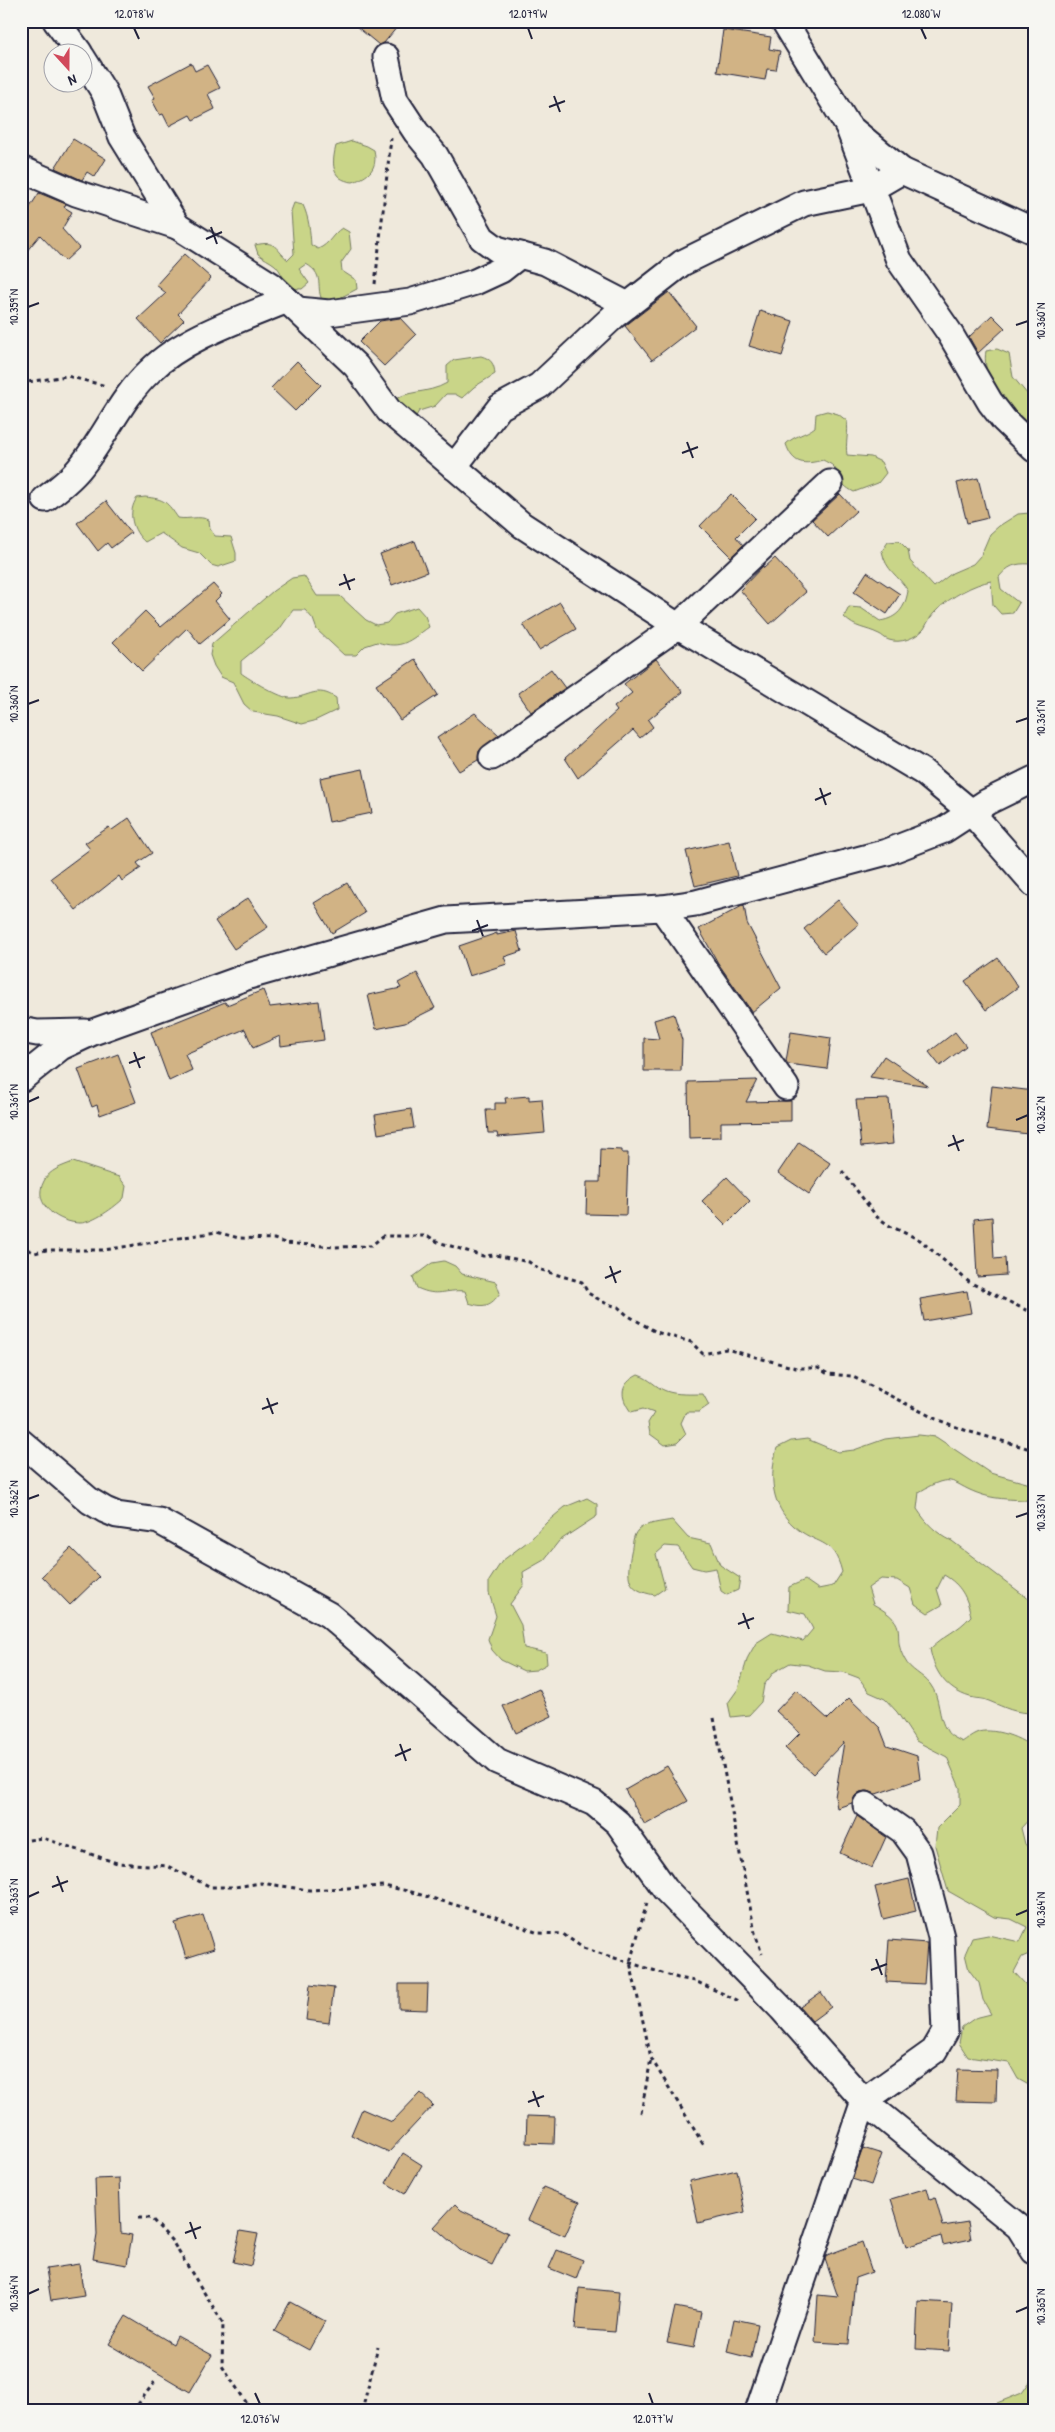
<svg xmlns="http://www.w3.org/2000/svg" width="1055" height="2432" font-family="'Patrick Hand',sans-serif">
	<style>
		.green { fill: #c9d588; stroke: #767c62 }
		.building { fill: #d1b385; stroke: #22223b }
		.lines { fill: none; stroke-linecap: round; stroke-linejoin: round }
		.minor-casing { stroke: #22223b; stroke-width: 29 }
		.path { stroke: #22223b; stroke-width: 3; stroke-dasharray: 4 4; stroke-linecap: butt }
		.minor { stroke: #f6f6f2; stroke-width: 25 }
		.ticks { fill: none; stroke: #22223b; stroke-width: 2 }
		.neatline { fill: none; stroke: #22223b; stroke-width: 2 }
		.ticks-label { font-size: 12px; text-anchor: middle; fill: #22223b }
	</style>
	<rect width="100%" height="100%" fill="#efe9dc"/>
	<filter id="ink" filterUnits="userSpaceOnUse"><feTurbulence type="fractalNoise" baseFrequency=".02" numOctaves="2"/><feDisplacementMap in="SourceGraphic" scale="10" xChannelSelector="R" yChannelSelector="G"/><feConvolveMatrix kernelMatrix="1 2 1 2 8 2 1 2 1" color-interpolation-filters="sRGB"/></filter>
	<g filter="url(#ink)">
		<g class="green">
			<path d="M352,141L367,146L374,150C378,169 369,176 353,182C330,180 332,162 336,146Z"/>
			<path d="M294,203L303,205C309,218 310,231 311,245L318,249C330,244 332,234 342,228L349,232L351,249L341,263L342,271L356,280L357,289L326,305C312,291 328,276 306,264L299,269L309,283L302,289C282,289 286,276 275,265C270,261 263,258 258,254L255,245C277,240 274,248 288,260L294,254L291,211Z"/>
			<path d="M997,349L1009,354L1013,377L1028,395L1034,408V442C1025,435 1013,427 1007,418C996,402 982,370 986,351Z"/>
			<path d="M481,356C491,359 494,363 495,374L474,387L462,398L455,394H446L435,406L419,411L415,418L391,403C404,389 427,395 447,383V366L454,360Z"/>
			<path d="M827,411L838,414L847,421C849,433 845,443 847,455L871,457L881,462L886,473L878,483L854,492C837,483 843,479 834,467C832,464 826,462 823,460C804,465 793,465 786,444C795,435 805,435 815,427L816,414Z"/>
			<path d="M145,497C165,499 167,502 178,518C189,520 199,515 209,520L210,529L215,536L231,537L236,553V561L218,567L211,565L199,553L182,548L161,533L145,542C132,531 127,512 137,498Z"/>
			<path d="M1030,513L1034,514V569L1030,564C1015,563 1008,566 999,577L1001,589L1019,603L1013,613L1001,614L993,605L991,581C974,584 950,597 937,610C931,615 928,622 924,629C916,638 900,644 889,640C885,639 882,635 879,634C865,627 856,629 844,617L849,607L861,608L880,621C898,618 905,608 908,591C898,574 886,572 882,551L888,542L899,541L908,550L910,561L934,587L952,573L973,564L981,555L990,534L999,526L1018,514Z"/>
			<path d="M304,576L317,596H340L366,620L376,625L387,623L395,614L417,607L425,616L429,627C409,641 402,650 377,642L365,646L356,655H344L317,630L313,619L305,610H293L279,630L241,661V673C249,679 282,699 291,698C310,697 316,685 336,698L337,710L314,721L302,724L278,716L253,712L244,704L233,682L221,677L214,666L210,655L212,644L273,591L292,578Z"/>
			<path d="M73,1162L119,1177L126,1186L124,1198C115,1207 93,1223 80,1223C60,1223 31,1205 44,1181C49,1170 63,1166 73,1162Z"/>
			<path d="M444,1261L455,1266L462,1274L496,1282L500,1293C491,1306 484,1308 469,1303L465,1291C444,1289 439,1298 417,1288L413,1277L432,1263Z"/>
			<path d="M638,1375C651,1379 655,1387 666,1391C676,1395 692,1394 703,1394L709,1405L699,1412H686L681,1423L686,1434L677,1443L665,1445L650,1434L648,1423L654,1413L643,1409L631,1412C619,1396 620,1384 638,1375Z"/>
			<path d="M919,1435L936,1437L990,1473L1034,1485V1501C1018,1499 998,1500 983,1495C950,1485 956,1470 919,1492L917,1509C927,1524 936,1533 952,1541L1034,1603V1713C1014,1713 1006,1708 989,1701C983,1698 976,1699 970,1697C946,1690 934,1671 930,1649C945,1634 957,1632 971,1616C967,1597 961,1585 944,1575L937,1589L942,1605L928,1613L915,1604L910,1588L897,1580L881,1579L868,1588L873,1604C914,1627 889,1632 905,1660C910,1670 923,1675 930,1684C941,1698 937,1717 947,1731C949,1736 958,1739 962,1742C967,1739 971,1735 976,1733C990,1726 1025,1738 1034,1750L1032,1816L1021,1828L1025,1844L1034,1855V1952L1022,1957L1014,1972L1026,1985L1031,2001L1029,2019L1034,2028V2088L1018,2079L1009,2063L968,2057L959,2043L962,2027L975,2018L991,2014L983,2000L979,1983L969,1970L965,1954L972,1938L988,1935L1020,1942L1027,1927L1011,1919L994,1917L948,1891L935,1846L937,1828L960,1805V1788L947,1757L916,1741L897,1712L885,1699L869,1692L859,1678L843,1672L825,1671L808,1665L790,1663L774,1672L764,1685L761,1702L749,1715L731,1717L728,1703L738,1689L748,1657L756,1643L772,1633L803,1641L813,1629L805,1614L788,1610L789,1587L805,1580L818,1589L833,1586L842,1572C833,1536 816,1546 794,1526C771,1506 769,1476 777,1448L791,1441L807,1439L838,1452L854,1450L885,1439Z"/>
			<path d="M587,1498L597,1504V1516L559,1541L544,1560L523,1572L524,1585L510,1604L521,1625L524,1648L546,1653L547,1664L536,1670L524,1671L501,1660L492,1650L488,1639L496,1616L489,1593V1581L502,1561L531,1539L547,1522L565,1507Z"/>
			<path d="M672,1520L688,1538L711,1543L720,1565L740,1578L738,1590L727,1595L721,1591L716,1568L704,1570L692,1567L678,1547L665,1546L656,1554L665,1588L655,1595C625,1590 627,1577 631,1552C633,1545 632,1536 638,1530C645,1523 663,1522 672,1520Z"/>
			<path d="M1034,2376V2411H977L1022,2393Z"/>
		</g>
		<g class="building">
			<path d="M350,21H402L384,43L379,45Z"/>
			<path d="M723,30L771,37L769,49L780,51L776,70L767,69L765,80L717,72Z"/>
			<path d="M191,63L195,71L207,65L220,88L208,94L215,109L193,120L190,115L169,126L163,114L160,115L152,100L155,98L148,86Z"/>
			<path d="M73,139L106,159L95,177L87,172L82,180L55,168Z"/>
			<path d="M39,193L66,204L64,207L72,212L62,229L79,248L65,261L40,235L21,258V221Z"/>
			<path d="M184,254L211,278L178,314L184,320L160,343L138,319L166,293L156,285Z"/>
			<path d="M669,292L696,326L652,360L625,326Z"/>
			<path d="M760,311L793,321L782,356L749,346Z"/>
			<path d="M992,315L1005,328L978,353L969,337Z"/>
			<path d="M400,318L416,335L384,366L359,342L380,321Z"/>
			<path d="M297,361L321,385L295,411L271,388Z"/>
			<path d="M978,478L988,518L967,523L957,483Z"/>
			<path d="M731,494L755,518L736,537L743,545L731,557L700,526Z"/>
			<path d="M840,494L856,511L828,537L812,520Z"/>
			<path d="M106,501L131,533L111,548L107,543L98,551L77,523Z"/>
			<path d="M415,541L427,572L392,585L380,554Z"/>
			<path d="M775,558L806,592L770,624L740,590L763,566L764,568Z"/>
			<path d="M867,572L900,594L887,614L854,592Z"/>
			<path d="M213,584L222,594L215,601L230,619L200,644L187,628L142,671L113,642L145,611L161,627Z"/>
			<path d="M560,602L576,629L539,650L523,624Z"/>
			<path d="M415,659L438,695L400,720L376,685Z"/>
			<path d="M656,659L683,692L648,720L653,727L640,738L633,730L578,778L565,758L617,711L614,707L632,693L624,684Z"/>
			<path d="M551,669L565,688L531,712L518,693Z"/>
			<path d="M475,713L499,735L479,751L478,760L459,771L437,738Z"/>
			<path d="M363,769L372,813L329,822L320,778Z"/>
			<path d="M129,818L152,853L137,863L141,868L122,881L119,876L76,910L51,878L90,849L85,843L109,827L112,830Z"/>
			<path d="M729,841L737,876L695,886L686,851Z"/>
			<path d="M347,883L365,913L332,933L314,903Z"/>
			<path d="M248,898L268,927L234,949L215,921Z"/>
			<path d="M838,900L859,924L824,953L804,929Z"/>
			<path d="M744,905L747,923L781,988L752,1012L718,963L699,929Z"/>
			<path d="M516,931L522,951L504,957L507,964L469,976L459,946L497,933V935Z"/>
			<path d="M998,958L1018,987L986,1010L965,981Z"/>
			<path d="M417,973L435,1008L405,1023L376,1029L368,995L401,988L398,983Z"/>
			<path d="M263,990L270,1007L319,1001L324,1040L281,1046L280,1036L253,1048L245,1029L185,1054L192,1070L169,1081L151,1032L225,1002L227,1005Z"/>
			<path d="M674,1014L682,1040L681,1071H644V1038L659,1039L654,1020Z"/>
			<path d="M791,1032L831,1038L827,1069L788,1064L786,1061Z"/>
			<path d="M955,1032L966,1046L940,1066L929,1052Z"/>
			<path d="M118,1054L136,1102L100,1115L97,1105L92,1107L78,1069Z"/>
			<path d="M884,1056L928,1086L870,1077Z"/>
			<path d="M757,1080L746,1102L791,1101V1121L721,1122V1137L689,1138L688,1082Z"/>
			<path d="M992,1086L1034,1091L1028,1134L987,1129Z"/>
			<path d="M529,1096V1100L542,1099L545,1133L498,1137L497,1133H488L486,1110H495V1103H506L505,1098Z"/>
			<path d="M889,1099L893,1144L861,1147L856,1100Z"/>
			<path d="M411,1109L414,1128L378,1134L375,1115Z"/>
			<path d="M799,1142L830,1163L809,1194L778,1173Z"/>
			<path d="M601,1149L622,1150V1153H628L626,1215L586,1214L587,1182H600Z"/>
			<path d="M727,1177L750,1201L726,1225L702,1201Z"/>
			<path d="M992,1217L994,1259L1005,1258L1006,1275L977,1277L974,1219Z"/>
			<path d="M967,1291L971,1313L924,1321L920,1299Z"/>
			<path d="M71,1548L99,1577L70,1605L42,1576Z"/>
			<path d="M539,1689L552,1716L516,1733L503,1706Z"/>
			<path d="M796,1690L828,1719L849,1698L880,1728L887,1746L917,1756L920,1779L876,1794L868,1791L860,1792L855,1796L852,1803L837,1808L835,1797L844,1742L813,1774L785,1748L800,1733L776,1711Z"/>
			<path d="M667,1766L688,1801L645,1825L625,1790Z"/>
			<path d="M857,1816L886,1837L872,1868L840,1853Z"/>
			<path d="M909,1879L916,1911L883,1919L875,1887Z"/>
			<path d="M203,1915L214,1949L186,1958L175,1923Z"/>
			<path d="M889,1940L927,1943L924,1984L886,1982Z"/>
			<path d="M399,1984H428L427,2010L399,2009Z"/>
			<path d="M310,1985L334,1988L329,2023L306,2020Z"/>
			<path d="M821,1992L831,2007L812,2021L800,2007Z"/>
			<path d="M958,2069L997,2070L996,2102L956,2101Z"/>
			<path d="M420,2093L433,2105L389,2152L351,2135L362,2109L392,2122Z"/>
			<path d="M527,2116L555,2117L554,2144L526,2143Z"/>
			<path d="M863,2148L882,2154L871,2185L852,2179Z"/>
			<path d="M403,2153L422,2165L405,2194L386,2183Z"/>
			<path d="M737,2170L745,2212L698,2223L689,2181Z"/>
			<path d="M119,2178L121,2233L132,2235L127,2265L93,2259L97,2235L95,2179Z"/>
			<path d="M543,2187L580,2202L565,2236L528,2220Z"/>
			<path d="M927,2188L930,2199L935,2197L943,2226L968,2222L971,2239L943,2245L941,2236L906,2247L891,2199Z"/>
			<path d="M455,2204L461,2210L508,2233L492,2265L460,2250L434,2227Z"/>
			<path d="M240,2231L258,2234L251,2266L233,2262Z"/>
			<path d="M862,2242L872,2272L855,2278L849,2344L815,2342L818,2295L838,2297L825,2259L827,2255Z"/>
			<path d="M557,2250L583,2260L576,2279L549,2268Z"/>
			<path d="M79,2264L84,2296L51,2301L46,2269Z"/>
			<path d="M579,2288L619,2292L615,2332L575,2329Z"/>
			<path d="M918,2301L952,2303L949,2351L916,2349Z"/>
			<path d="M290,2302L325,2321L309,2350L274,2331Z"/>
			<path d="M675,2307L701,2312L694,2348L667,2343Z"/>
			<path d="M126,2316L173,2344L177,2336L212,2355L190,2392L109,2344Z"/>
			<path d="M734,2319L758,2324L751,2358L727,2352Z"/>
		</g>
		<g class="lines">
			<defs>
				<g id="minor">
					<path d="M56,21L79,52"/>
					<path d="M784,21L848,126L902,171L1034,231"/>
					<path d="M82,57L104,92L122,137L177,226L271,285L356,366L389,411L522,525L670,621L923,772L971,812L1034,884"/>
					<path d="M386,57L395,100L416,132L435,155L482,238L497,249L545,262L628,305"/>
					<path d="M848,126L899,260L949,332L990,402L1004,420L1034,449"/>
					<path d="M21,169L76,193L177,226"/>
					<path d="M298,310L329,313L410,302L475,282L501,270L520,255"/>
					<path d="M454,467L500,407L539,386L614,316L682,263L804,203L871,189L902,171"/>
					<path d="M45,499C57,490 69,481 79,469C105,438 120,399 150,371C184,337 244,318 287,300"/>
					<path d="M492,757L678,626L830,483"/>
					<path d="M662,908L786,1087"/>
					<path d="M21,1030L37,1033L85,1032"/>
					<path d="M21,1079L61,1047L93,1032L249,976L446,920L662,908L696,903L887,852L944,830L987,802L1034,779"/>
					<path d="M21,1442L90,1501L105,1510L117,1515L159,1521L329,1615L497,1761L594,1803L618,1823L665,1889L782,2009L864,2101L1019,2227L1034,2251"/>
					<path d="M758,2411L864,2101L934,2051L945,2032L941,1937L919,1853L903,1831L866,1805"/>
				</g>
			</defs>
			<use href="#minor" class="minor-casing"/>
			<g class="path">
				<path d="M375,284L391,138"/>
				<path d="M21,383L67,376L106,386"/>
				<path d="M842,1171L877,1217L890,1226L920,1240L969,1282L1034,1314"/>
				<path d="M21,1246L35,1253L46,1250H104L216,1232L239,1238L274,1239L285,1243L335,1247L371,1246L383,1236H428L438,1242L483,1256L495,1255L529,1262L538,1269L582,1282L588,1293L607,1304L618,1307L627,1315L656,1332L691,1342L703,1354L726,1349L796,1368H818L828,1374L851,1376L936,1419L967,1431L1034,1450"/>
				<path d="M714,1718L755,1933L762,1954"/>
				<path d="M21,1841L43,1838L117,1863L167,1866L211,1887H235L261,1883L309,1890L384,1886L408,1891L493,1916L538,1933L563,1934L583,1948L678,1978L695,1981L739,2001"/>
				<path d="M647,1903L630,1962L651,2058L703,2144"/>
				<path d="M641,2113L651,2059"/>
				<path d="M138,2218H151L172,2241L223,2323L222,2366L252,2411"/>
				<path d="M133,2411L156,2380"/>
				<path d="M362,2411L378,2347"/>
			</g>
			<use href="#minor" class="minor"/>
		</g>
	</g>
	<path class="ticks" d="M134,28L139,39M528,28L532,39M921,28L926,39M554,96L560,112M549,107L565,101M211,227L217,244M206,239L222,232M28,307L39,303M1016,325L1028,321M687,442L693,458M682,453L698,447M344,574L350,590M339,585L355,579M28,704L39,700M1016,722L1028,718M820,788L826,805M815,800L831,793M477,920L483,936M472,931L488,925M134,1052L140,1068M129,1063L145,1057M28,1102L39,1097M1016,1120L1028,1115M953,1135L959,1151M948,1146L964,1140M610,1266L616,1283M605,1278L621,1271M267,1398L273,1414M262,1409L278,1403M28,1499L39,1495M1016,1517L1028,1513M743,1613L749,1629M738,1624L754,1618M400,1744L406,1761M395,1756L411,1749M57,1876L63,1892M52,1887L68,1881M28,1897L39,1892M1016,1915L1028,1910M876,1959L882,1975M871,1970L887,1964M533,2091L539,2107M528,2102L544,2096M190,2222L196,2239M185,2233L201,2227M28,2294L39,2289M1016,2312L1028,2307M255,2393L260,2404M649,2393L653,2404"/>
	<rect width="1055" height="2432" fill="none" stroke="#f6f6f2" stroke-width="55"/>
	<g transform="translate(68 68) rotate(159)"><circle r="24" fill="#f6f6f2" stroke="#a1a1a9"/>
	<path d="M0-4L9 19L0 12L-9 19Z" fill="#d1495b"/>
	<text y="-8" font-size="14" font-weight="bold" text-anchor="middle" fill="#22223b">N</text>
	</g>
	<rect x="28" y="28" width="1000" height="2376" class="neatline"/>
	<g class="ticks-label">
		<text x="134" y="18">12.078°W</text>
		<text x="528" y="18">12.079°W</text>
		<text x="921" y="18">12.080°W</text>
		<text transform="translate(14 307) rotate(-90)" y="4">10.359°N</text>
		<text transform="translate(1041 321) rotate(-90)" y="4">10.360°N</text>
		<text transform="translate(14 704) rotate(-90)" y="4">10.360°N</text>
		<text transform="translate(1041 718) rotate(-90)" y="4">10.361°N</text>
		<text transform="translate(14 1102) rotate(-90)" y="4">10.361°N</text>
		<text transform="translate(1041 1115) rotate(-90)" y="4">10.362°N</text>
		<text transform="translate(14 1499) rotate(-90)" y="4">10.362°N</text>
		<text transform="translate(1041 1513) rotate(-90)" y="4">10.363°N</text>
		<text transform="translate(14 1897) rotate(-90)" y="4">10.363°N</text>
		<text transform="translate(1041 1910) rotate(-90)" y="4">10.364°N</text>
		<text transform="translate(14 2294) rotate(-90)" y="4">10.364°N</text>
		<text transform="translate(1041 2307) rotate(-90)" y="4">10.365°N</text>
		<text x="260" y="2423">12.076°W</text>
		<text x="653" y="2423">12.077°W</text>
	</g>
</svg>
